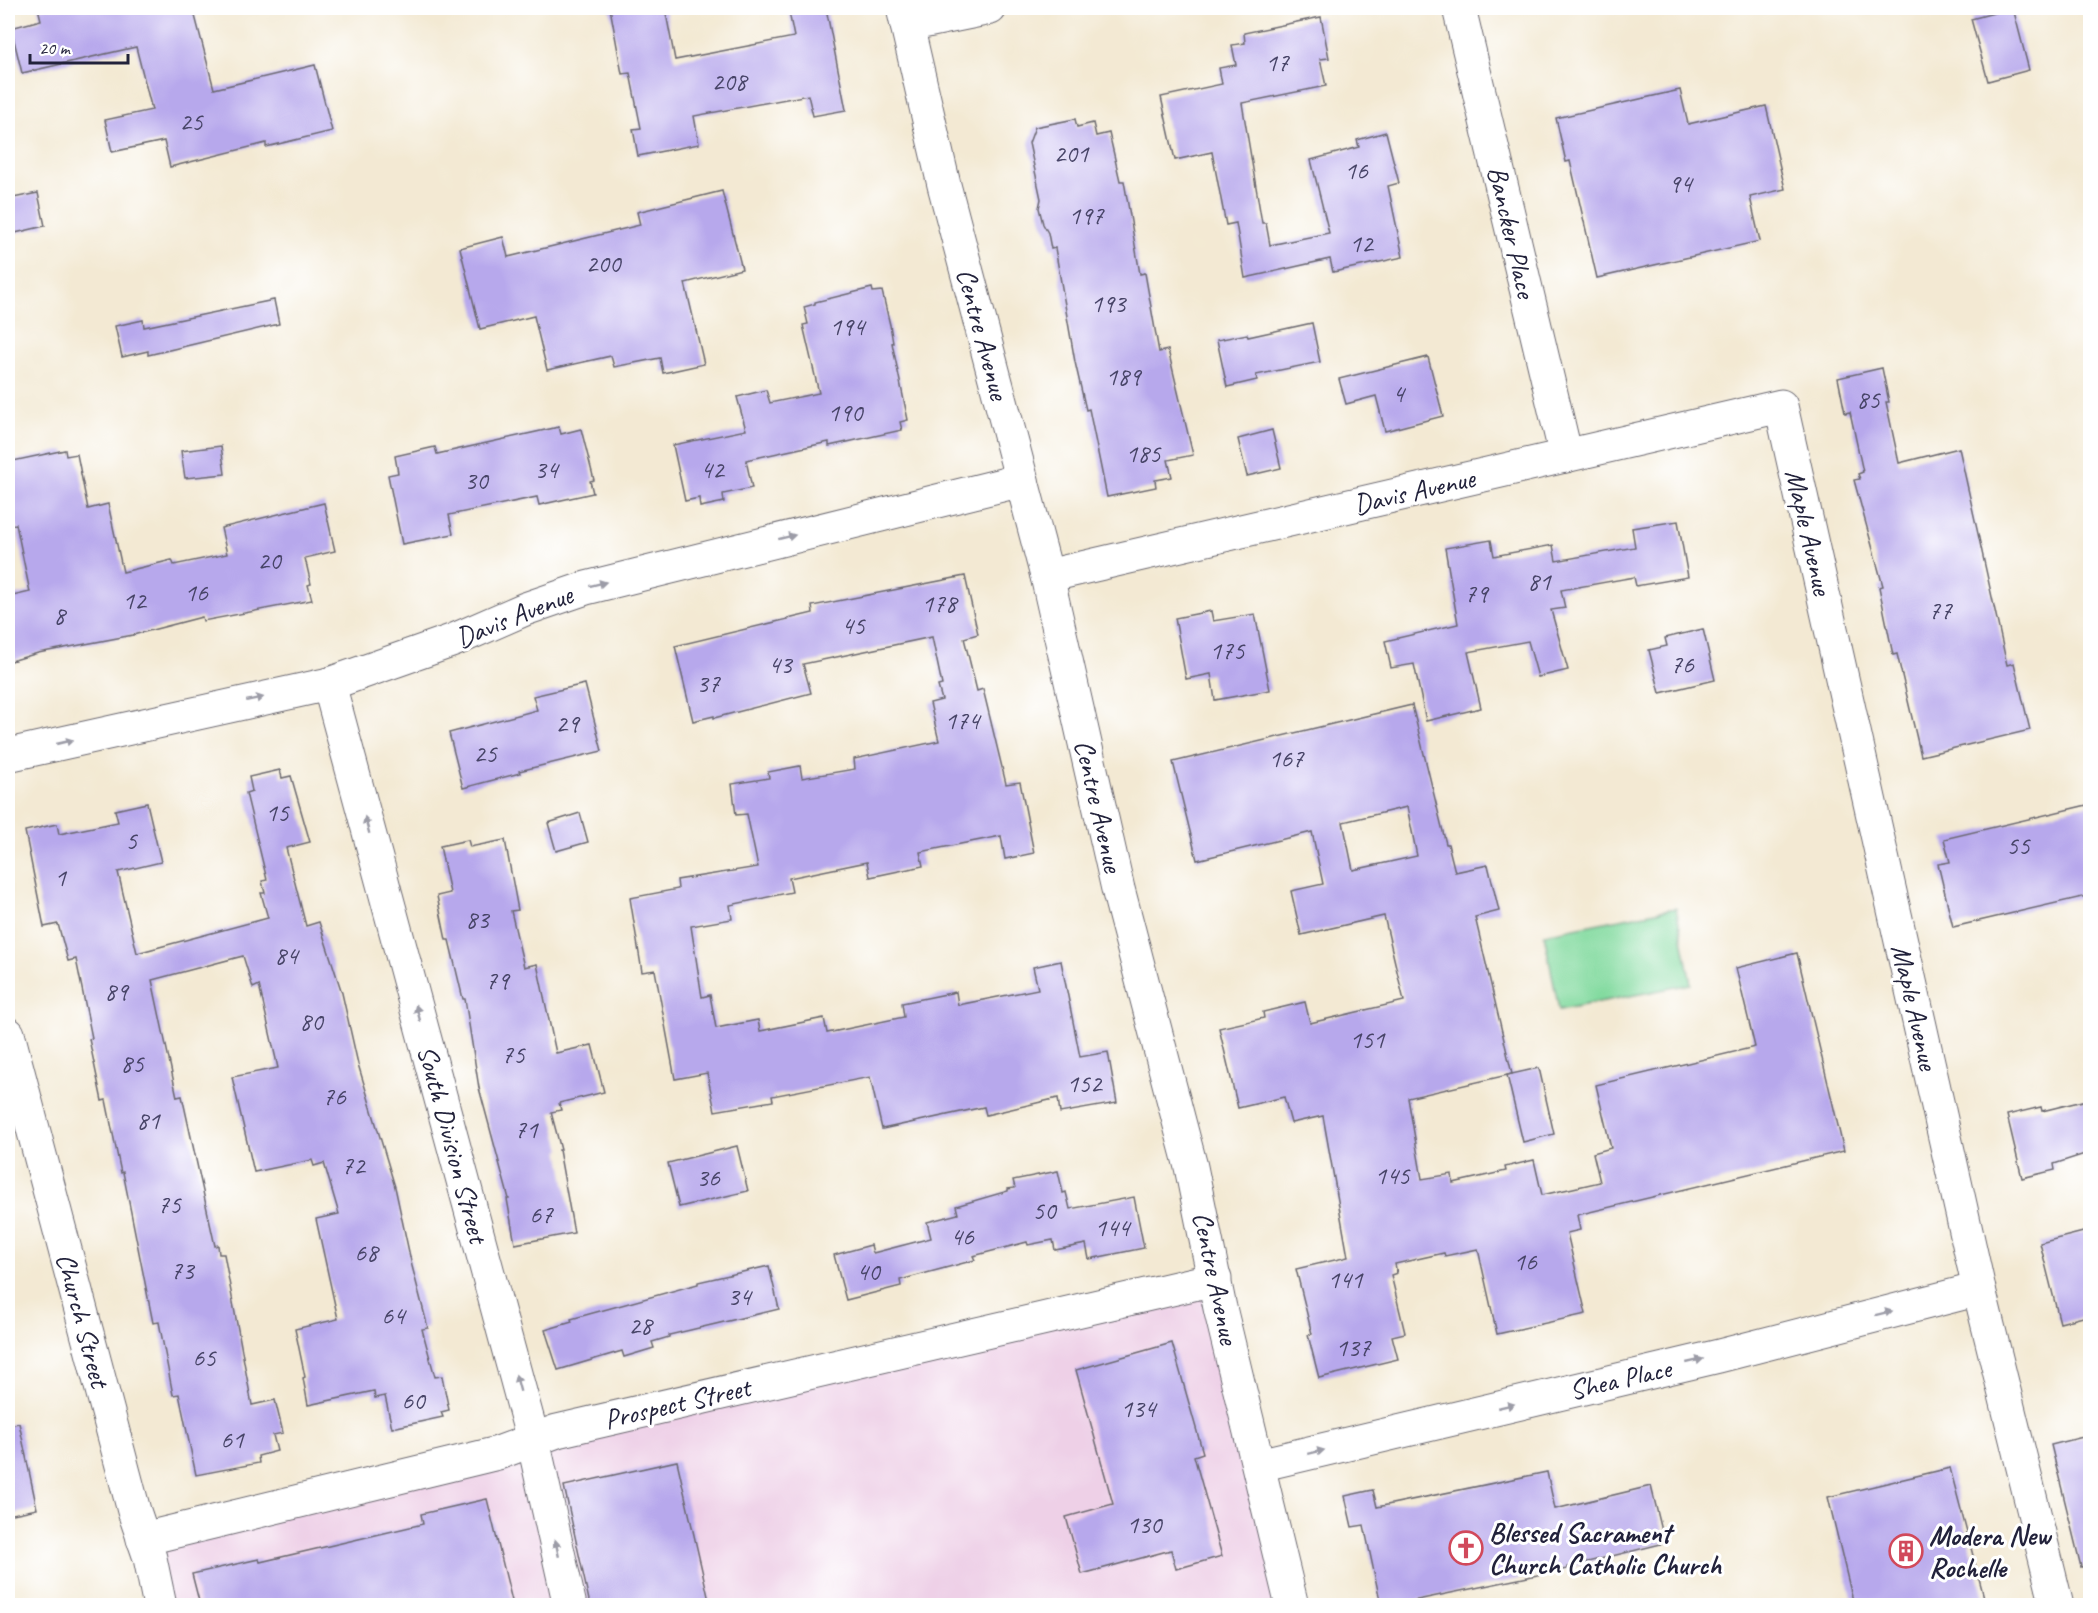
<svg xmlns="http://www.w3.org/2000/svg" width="2098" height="1613" font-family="Caveat,sans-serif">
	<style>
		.built { fill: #eed0e7 }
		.green { fill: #82da9f; stroke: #527e6d; stroke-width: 1.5 }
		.building { fill: #b7a8ec; fill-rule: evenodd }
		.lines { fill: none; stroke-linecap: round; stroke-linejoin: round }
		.minor-casing { stroke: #6b6870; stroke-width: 35 }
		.tertiary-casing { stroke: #6b6870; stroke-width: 35 }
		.minor { stroke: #fff; stroke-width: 33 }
		.tertiary { stroke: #fff; stroke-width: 33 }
		.oneway { fill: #9c9ca7 }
		.labels { text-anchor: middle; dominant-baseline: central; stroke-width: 6; stroke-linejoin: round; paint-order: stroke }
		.number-label { font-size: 26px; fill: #474467 }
		.street-label { font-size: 28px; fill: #22223b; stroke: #fff }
		.poi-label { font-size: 28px; font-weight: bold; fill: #22223b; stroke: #fff; text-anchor: start }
	</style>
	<rect width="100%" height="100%" fill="#fff"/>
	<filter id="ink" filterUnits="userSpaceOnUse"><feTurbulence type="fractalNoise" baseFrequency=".0167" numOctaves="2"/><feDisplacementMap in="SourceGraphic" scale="12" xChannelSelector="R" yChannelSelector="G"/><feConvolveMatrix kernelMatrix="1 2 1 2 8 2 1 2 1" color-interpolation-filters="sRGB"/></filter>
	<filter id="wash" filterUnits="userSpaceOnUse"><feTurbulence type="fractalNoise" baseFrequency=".008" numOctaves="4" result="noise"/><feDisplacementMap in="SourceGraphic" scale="24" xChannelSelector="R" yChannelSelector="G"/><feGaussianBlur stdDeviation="1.35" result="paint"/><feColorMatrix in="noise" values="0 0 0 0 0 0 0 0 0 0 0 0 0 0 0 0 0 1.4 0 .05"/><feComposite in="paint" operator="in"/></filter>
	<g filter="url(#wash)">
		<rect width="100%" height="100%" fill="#f3e9d3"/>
		<path class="built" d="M1203,1273L1284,1605H166L150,1527Z"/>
		<path class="green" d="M1676,908L1691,984L1559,1010L1544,934Z"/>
		<g id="blocks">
			<g class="building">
				<path d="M38,8H193L214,89L315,65L332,131L266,147V143L170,167L164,141L112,152L105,120L152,110L136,47L22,73L11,28L41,20Z"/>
				<path d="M610,8H665L675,60L794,37L789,12L813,8H826L846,110L813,116L808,95L694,116L699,144L638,156L633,129L641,128L630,73L622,74Z"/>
				<path d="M2013,8L2029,70L1988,81L1971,19Z"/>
				<path d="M1321,17L1329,58L1320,59L1326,86L1242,103L1262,223H1266L1270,245L1329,233L1311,160L1359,147L1357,140L1386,132L1399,183L1388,186L1403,257L1333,272L1330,259L1245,278L1236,223L1226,225L1212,152L1175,160L1161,97L1222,84L1219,68L1236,65L1232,45L1245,43L1244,33Z"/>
				<path d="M1680,90L1688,124L1766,106L1785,189L1750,197L1760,241L1597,278L1570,161L1566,162L1556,118Z"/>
				<path d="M1075,119L1077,127L1093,123L1096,136L1109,133L1120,181H1124L1140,274L1145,273L1159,352L1168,350L1193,455L1168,460L1172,477L1155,480L1156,487L1107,497L1089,409L1086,410L1075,362L1055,248L1051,249L1048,233L1043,224L1039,208L1041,199L1029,143L1035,127Z"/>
				<path d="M722,191L742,269L685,283L704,364L663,373L660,358L614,367L611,356L547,370L534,316L480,329L460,248L503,237L508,257L640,225L637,212Z"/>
				<path d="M38,193L45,226L15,233L8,199Z"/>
				<path d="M872,288L873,292L882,291L890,325L893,343H892L908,420L900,422L902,430L829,446V442L746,460L752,488L723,494L724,502L700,507L699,498L685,501L673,445L746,430L737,397L766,390L770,403L819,393L803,325L808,324L804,307L815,304V302Z"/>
				<path d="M274,300L279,324L148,355V351L122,357L115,326L143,320L144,327Z"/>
				<path d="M1312,323L1320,362L1256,375L1257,380L1227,387L1217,340L1247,334L1248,337Z"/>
				<path d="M1428,357L1443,416L1385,431L1376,396L1346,404L1339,379Z"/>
				<path d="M1882,368L1889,402H1886L1899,463L1959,448L2007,665L2014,663L2030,730L1921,756L1897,654L1893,655L1879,587L1883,586L1854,480L1860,479L1858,474L1863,472L1850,412L1845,413L1838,378Z"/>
				<path d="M559,427L561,434L581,429L594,480L590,481L593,493L539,505L537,497L449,515L453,534L402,544L388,475L398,473L395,456L435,447L437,454Z"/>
				<path d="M1272,430L1281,468L1247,476L1238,439Z"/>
				<path d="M221,446L225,474L185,478L181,451Z"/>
				<path d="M65,450L66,456L77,454L88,509L108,504L123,572L172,560L174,565L227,554L221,528L324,503L335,551L305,558L311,584L308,585L312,600L203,621L202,617L133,635L38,653L8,662V597L30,592L16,524L8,526V462Z"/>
				<path d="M1678,521L1688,577L1636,586L1634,577L1561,590L1565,608L1551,610L1568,670L1538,677L1528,641L1468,652L1481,708L1426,721L1414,664L1391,668L1385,641L1458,624L1445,548L1491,540L1494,556L1553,545L1556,561L1635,547L1632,528Z"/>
				<path d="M965,576L978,634L964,638L977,691L983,689L1006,784L1020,782L1034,853L1005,859L1001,836L920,852L923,866L870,877L867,862L789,878L792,892L730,905L732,919L691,926L702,997L710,995L716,1028L758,1020L760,1031L824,1018L827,1033L904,1017L902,1003L956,992L958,1005L1038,989L1033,967L1061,961L1080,1057L1108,1052L1117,1103L1060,1113L1058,1098L986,1115L984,1107L882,1129L870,1077L772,1096L773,1101L715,1111L707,1073L675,1079L655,970L642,972L630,898L678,889L677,880L758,867L747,814L736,815L732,784L769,778L768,772L800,766L802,778L855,769L854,759L939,741L930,703L942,700L938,686L942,685L932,637L803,664L811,693L714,718V716L693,721L675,646L813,613L812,606Z"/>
				<path d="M1211,611L1213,621L1255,614L1270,690L1215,700L1211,674L1186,679L1175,618Z"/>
				<path d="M1703,629L1715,680L1660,693L1649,650L1667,646L1665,638Z"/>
				<path d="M585,684L602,751L519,771L520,773L463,788L449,733L537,710L533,696Z"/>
				<path d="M1412,705L1446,844H1448L1455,872L1488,865L1499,911L1475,917L1512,1074L1408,1098L1422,1179L1452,1174L1453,1183L1506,1171L1505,1167L1534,1160L1542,1195L1600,1182L1593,1153L1611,1148L1596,1085L1755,1047L1736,968L1797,953L1844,1151L1577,1215L1580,1230L1567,1233L1586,1314L1497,1334L1478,1249L1445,1256L1444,1253L1395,1264L1397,1273L1391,1275L1405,1333L1392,1336L1398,1359L1319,1378L1308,1335L1312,1334L1296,1269L1348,1257L1323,1116L1291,1123L1284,1097L1238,1108L1219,1028L1264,1018L1263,1012L1305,1002L1310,1023L1404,1001L1384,916L1301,935L1291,891L1323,884L1312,832L1197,860L1173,762ZM1407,807L1417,856L1353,870L1343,822Z"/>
				<path d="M280,770L282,778L291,776L310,842L286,848L306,926L319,922L342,993L358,1064L395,1187L412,1266L428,1328L422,1329L435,1377L442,1376L449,1410L441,1412L443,1417L392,1428L385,1396L375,1398L374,1391L308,1405L303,1378L305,1377L295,1329L338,1319L316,1219L339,1214L324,1163L314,1166L312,1160L254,1172L232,1077L278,1068L259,985L253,988L243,956L152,980L177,1097L182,1096L215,1246L218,1245L219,1254H224L252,1405L275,1400L283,1433L273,1435L277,1451L258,1456L259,1463L196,1475L179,1394L173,1395L159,1322L153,1323L123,1172L121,1173L106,1100L102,1101L89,1039L92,1038L76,959L68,961L58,924L44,927L25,831L57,824L59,834L118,822L115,810L147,803L161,862L118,872L137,953L268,918L261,893H265L262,881L267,880L246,793L252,791L249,777Z"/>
				<path d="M2091,804V895L1953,927L1938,864L1950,862L1944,839Z"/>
				<path d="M580,813L588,842L556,851L548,823Z"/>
				<path d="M468,840L470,847L505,840L518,910L511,911L524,967L537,964L556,1053L592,1045L604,1092L559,1103L561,1110L551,1112L561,1150H559L574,1233L515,1244L507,1199H509L479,1088L465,999H463L449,940H446L437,896L450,893L440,846Z"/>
				<path d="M1539,1068L1554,1134L1523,1142L1507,1075Z"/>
				<path d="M2091,1099V1152L2054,1164L2055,1170L2022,1178L2007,1115L2041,1107L2042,1111Z"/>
				<path d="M737,1146L748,1191L679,1207L668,1163Z"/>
				<path d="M1058,1171L1063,1193L1066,1192L1070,1209L1134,1197L1144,1248L1089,1259L1086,1244L1055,1250L1053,1240L1028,1245L1027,1242L973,1256L975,1260L900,1280L901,1286L846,1300L834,1255L871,1245L873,1253L931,1238L927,1222L958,1214L956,1206L1008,1191V1189L1015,1188L1013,1180Z"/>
				<path d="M2091,1230V1315L2060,1323L2040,1243Z"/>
				<path d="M769,1266L779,1309L669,1335V1337L652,1342L654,1348L624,1357L622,1351L558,1370L545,1330L572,1322L571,1319L698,1284V1282Z"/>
				<path d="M1172,1343L1203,1453L1194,1456L1222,1556L1176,1569L1171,1550L1082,1574L1066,1517L1113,1504L1076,1370Z"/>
				<path d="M19,1423L37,1509L8,1515V1425Z"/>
				<path d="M2091,1435V1565L2081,1567L2051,1445Z"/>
				<path d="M677,1461L710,1605H590L564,1486Z"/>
				<path d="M1950,1468L1986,1605H1854L1828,1497Z"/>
				<path d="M1547,1472L1555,1509L1651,1486L1665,1543L1567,1567V1569L1393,1605H1381L1364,1525L1352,1527L1345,1496L1373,1490L1377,1507Z"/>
				<path d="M487,1499L513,1605H200L192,1574L259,1559L260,1562L423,1524L421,1514Z"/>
			</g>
		</g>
	</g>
	<g filter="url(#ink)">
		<use href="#blocks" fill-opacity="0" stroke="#6b6870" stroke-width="1.5"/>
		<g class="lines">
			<defs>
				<g id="minor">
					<path d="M1459,8L1566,456"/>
					<path d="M907,25L990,8"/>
					<path d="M329,684L533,1440"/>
					<path d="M8,755L329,684L454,640L525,609L586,588L1022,480"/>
					<path d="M1259,1465L1719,1356L1979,1289"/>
				</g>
				<g id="tertiary">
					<path d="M903,8L944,185L1047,576L1118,889L1191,1167L1220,1308L1292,1606"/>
					<path d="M1047,576L1781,406L1979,1289L2057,1606"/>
					<path d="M8,1034L134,1511L150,1558L160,1606"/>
					<path d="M533,1440L570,1606"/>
					<path d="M143,1539L498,1453L557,1431L1215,1279"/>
				</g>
			</defs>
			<use href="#minor" class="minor-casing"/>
			<use href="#tertiary" class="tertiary-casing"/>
			<use href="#minor" class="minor"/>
			<use href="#tertiary" class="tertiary"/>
		</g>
		<defs><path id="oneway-solid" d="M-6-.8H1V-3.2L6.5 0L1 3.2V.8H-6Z" transform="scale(1.5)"/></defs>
		<g class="oneway">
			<use href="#oneway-solid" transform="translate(787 537) rotate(-14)"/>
			<use href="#oneway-solid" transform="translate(598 584) rotate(-14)"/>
			<use href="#oneway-solid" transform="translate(255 699) rotate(-12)"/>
			<use href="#oneway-solid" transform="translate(65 742) rotate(-13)"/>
			<use href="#oneway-solid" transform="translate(367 825) rotate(-105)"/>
			<use href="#oneway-solid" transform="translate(418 1013) rotate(-105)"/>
			<use href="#oneway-solid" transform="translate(1884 1313) rotate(-14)"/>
			<use href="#oneway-solid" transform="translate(1695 1361) rotate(-13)"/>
			<use href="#oneway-solid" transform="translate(518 1383) rotate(-105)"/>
			<use href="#oneway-solid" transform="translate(1506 1406) rotate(-13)"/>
			<use href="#oneway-solid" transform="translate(1316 1452) rotate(-13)"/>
			<use href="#oneway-solid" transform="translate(557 1548) rotate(-102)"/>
		</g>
	</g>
	<defs>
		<symbol id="church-ring" viewBox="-11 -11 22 22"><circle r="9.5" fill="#fff" stroke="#d1495b" stroke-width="1.5"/><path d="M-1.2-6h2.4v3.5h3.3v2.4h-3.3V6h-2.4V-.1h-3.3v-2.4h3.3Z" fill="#d1495b"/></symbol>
		<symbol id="building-ring" viewBox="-11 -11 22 22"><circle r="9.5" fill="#fff" stroke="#d1495b" stroke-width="1.5"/><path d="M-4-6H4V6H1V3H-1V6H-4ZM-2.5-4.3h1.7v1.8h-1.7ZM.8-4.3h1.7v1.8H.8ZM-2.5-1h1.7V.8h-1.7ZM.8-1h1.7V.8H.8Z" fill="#d1495b"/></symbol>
	</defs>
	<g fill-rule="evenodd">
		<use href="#church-ring" x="1447" y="1529" width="38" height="38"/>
		<use href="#building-ring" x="1887" y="1532" width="38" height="38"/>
	</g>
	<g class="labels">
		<g class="number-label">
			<text x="1277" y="62">17</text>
			<text x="729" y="81">208</text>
			<text x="191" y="121">25</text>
			<text x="1071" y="153">201</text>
			<text x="1356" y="170">16</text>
			<text x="1680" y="183">94</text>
			<text x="1086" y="215">197</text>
			<text x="1361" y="243">12</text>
			<text x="603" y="263">200</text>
			<text x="1108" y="303">193</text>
			<text x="847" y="326">194</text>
			<text x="1123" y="376">189</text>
			<text x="1398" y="393">4</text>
			<text x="1868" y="399">85</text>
			<text x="845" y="412">190</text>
			<text x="1143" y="453">185</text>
			<text x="546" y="469">34</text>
			<text x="712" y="469">42</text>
			<text x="476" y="480">30</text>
			<text x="269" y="560">20</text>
			<text x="1539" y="581">81</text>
			<text x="196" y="592">16</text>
			<text x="1476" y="593">79</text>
			<text x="134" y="600">12</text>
			<text x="939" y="603">178</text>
			<text x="1940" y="610">77</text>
			<text x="59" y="615">8</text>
			<text x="853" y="625">45</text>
			<text x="1227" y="650">175</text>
			<text x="780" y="664">43</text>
			<text x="1682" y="664">76</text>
			<text x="708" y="683">37</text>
			<text x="962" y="720">174</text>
			<text x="567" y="723">29</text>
			<text x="485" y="753">25</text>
			<text x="1286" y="758">167</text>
			<text x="277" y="812">15</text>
			<text x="131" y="840">5</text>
			<text x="2018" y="845">55</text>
			<text x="60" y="877">1</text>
			<text x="477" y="919">83</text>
			<text x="286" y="955">84</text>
			<text x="497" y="980">79</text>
			<text x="116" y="991">89</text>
			<text x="311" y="1021">80</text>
			<text x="1367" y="1039">151</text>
			<text x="513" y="1054">75</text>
			<text x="132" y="1063">85</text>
			<text x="1084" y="1083">152</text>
			<text x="334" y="1096">76</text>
			<text x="148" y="1120">81</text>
			<text x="526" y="1129">71</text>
			<text x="353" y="1165">72</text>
			<text x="1392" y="1175">145</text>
			<text x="708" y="1177">36</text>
			<text x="169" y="1204">75</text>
			<text x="1044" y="1210">50</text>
			<text x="541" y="1214">67</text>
			<text x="1112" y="1227">144</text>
			<text x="962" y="1236">46</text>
			<text x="366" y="1252">68</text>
			<text x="1525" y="1261">16</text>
			<text x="182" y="1270">73</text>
			<text x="868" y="1271">40</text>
			<text x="1345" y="1279">141</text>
			<text x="739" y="1296">34</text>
			<text x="393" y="1315">64</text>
			<text x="640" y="1325">28</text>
			<text x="1353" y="1347">137</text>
			<text x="204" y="1357">65</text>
			<text x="413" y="1400">60</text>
			<text x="1138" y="1408">134</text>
			<text x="232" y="1439">61</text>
			<text x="1144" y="1524">130</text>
		</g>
		<g class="street-label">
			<text transform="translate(1512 232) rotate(77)">Bancker Place</text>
			<text transform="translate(983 334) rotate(75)">Centre Avenue</text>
			<text transform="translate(1414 491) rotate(-13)">Davis Avenue</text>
			<text transform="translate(1809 532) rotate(77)">Maple Avenue</text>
			<text transform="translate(514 616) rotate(-22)">Davis Avenue</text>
			<text transform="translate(1099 806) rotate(77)">Centre Avenue</text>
			<text transform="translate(1915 1007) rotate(77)">Maple Avenue</text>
			<text transform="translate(453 1144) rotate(75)">South Division Street</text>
			<text transform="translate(1216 1278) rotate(78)">Centre Avenue</text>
			<text transform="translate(83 1320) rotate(75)">Church Street</text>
			<text transform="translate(1620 1379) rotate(-13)">Shea Place</text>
			<text transform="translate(677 1403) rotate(-13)">Prospect Street</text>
		</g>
		<g class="poi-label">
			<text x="1489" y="1532">Blessed Sacrament<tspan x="1489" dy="32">Church Catholic Church</tspan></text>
			<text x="1929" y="1535">Modera New<tspan x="1929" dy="32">Rochelle</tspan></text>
		</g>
	</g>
	<rect width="2098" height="1613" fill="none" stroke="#fff" stroke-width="30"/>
	<path d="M30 54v9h98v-9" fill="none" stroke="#22223b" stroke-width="3"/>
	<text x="39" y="54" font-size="18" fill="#22223b" stroke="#ffffff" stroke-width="4.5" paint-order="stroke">20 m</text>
</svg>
